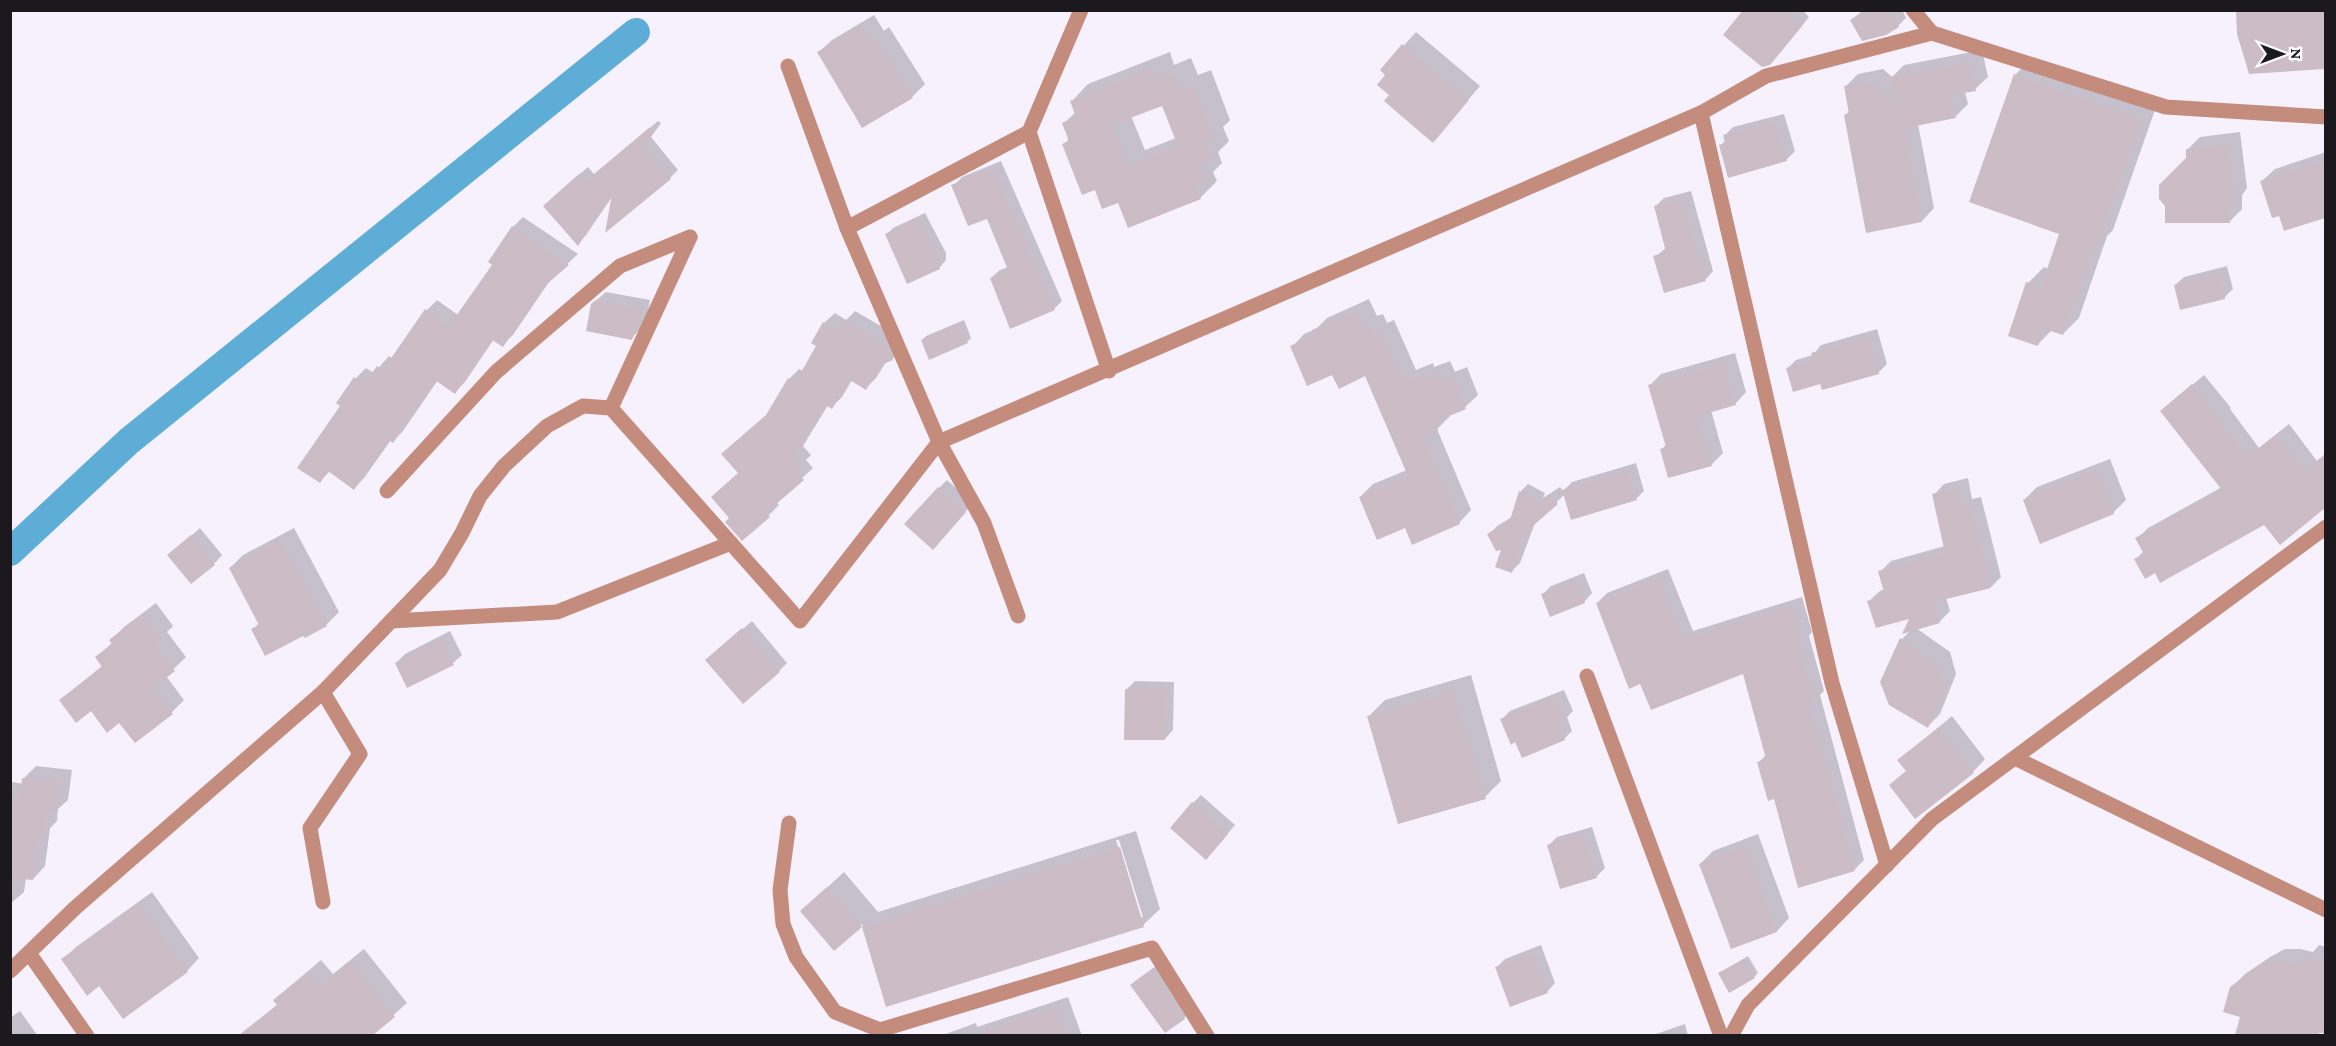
<svg xmlns="http://www.w3.org/2000/svg" width="2336" height="1046" font-family="'Crimson Pro',serif">
	<style>
		.shadow { fill: #0003; fill-rule: evenodd }
		.lines { fill: none; stroke-linecap: round; stroke-linejoin: round }
		.canal { stroke: #5eadd7; stroke-width: 28 }
		.building { fill: #ccbcc5; fill-rule: evenodd }
		.street { stroke: #c38c7c; stroke-width: 15 }
	</style>
	<rect width="100%" height="100%" fill="#f7f1fe"/>
	<g class="shadow">
		<path d="M1745,10H1802L1809,17L1778,55Z"/>
		<path d="M1863,10H1902L1906,18L1898,26L1852,20Z"/>
		<path d="M2280,10H2326V68L2302,69Z"/>
		<path d="M874,15L884,31L889,27L925,84L913,96L862,126L819,52L832,40Z"/>
		<path d="M1416,32L1480,86L1433,141L1391,95L1388,75L1382,70Z"/>
		<path d="M1982,50L1988,77L1975,89L1965,91L1968,104L1955,117L1918,124L1934,208L1922,221L1845,115L1850,111L1845,87L1858,74L1883,69L1892,77L1904,65Z"/>
		<path d="M1170,52L1174,65L1191,58L1198,75L1211,70L1230,120L1223,127L1229,141L1218,152L1222,163L1213,172L1217,181L1200,198L1119,201L1096,188L1063,145L1070,138L1064,123L1076,112L1072,101L1088,84ZM1163,104L1176,138L1145,150L1131,116Z"/>
		<path d="M2031,59L2157,104L2113,230L2107,236L2079,318L2063,334L2052,330L2038,344L2028,283L2044,267L2049,269L2061,233L2015,75Z"/>
		<path d="M1784,114L1795,151L1786,160L1721,145L1726,140L1724,136L1733,127Z"/>
		<path d="M658,121L661,123L651,137L678,170L670,178L614,194L586,235L578,244L553,197L588,167L594,174Z"/>
		<path d="M2240,132L2247,188L2242,195V209L2229,222L2187,159V150L2200,137Z"/>
		<path d="M2326,152V216L2285,229L2280,214L2262,181L2275,169Z"/>
		<path d="M1001,161L1062,301L1054,309L991,278L1000,270L1008,267L988,217L953,186L962,177Z"/>
		<path d="M1691,191L1713,271L1705,280L1655,257L1667,247L1656,206L1664,198Z"/>
		<path d="M925,213L946,253V260L939,268L886,235L893,228Z"/>
		<path d="M523,217L578,254L551,279L513,335L502,345L494,339L465,382L455,392L438,380L403,431L393,441L391,440L364,478L354,488L330,471L320,481L342,406L338,403L356,378L366,368L374,373L389,356L393,359L427,310L437,300L458,315L494,264L513,227Z"/>
		<path d="M2227,266L2233,289L2224,298L2175,285L2184,277Z"/>
		<path d="M606,292L650,300L648,311L640,330L631,338L592,304Z"/>
		<path d="M1369,299L1377,316L1383,314L1387,323L1394,320L1416,370L1433,363L1434,367L1450,361L1455,372L1467,367L1478,395L1465,407L1449,414L1450,416L1437,429L1471,510L1459,523L1405,526L1360,497L1373,484L1407,470L1366,374L1333,373L1292,347L1304,334L1316,329L1327,318Z"/>
		<path d="M855,311L898,336L903,349L892,359L886,362L876,378L866,388L852,380L842,397L832,407L828,405L803,446L811,455L806,460L813,468L776,502L779,505L769,515L742,539L730,518L740,473L769,413L789,379L799,369L803,371L818,346L824,323L835,313L846,320Z"/>
		<path d="M964,320L971,338L967,342L922,340L926,336Z"/>
		<path d="M1877,329L1887,364L1879,372L1823,388L1821,382L1788,368L1796,360L1813,355L1821,345Z"/>
		<path d="M1735,353L1746,392L1735,404L1711,410L1723,453L1712,464L1669,476L1662,449L1666,445L1650,385L1661,374Z"/>
		<path d="M2204,375L2231,408L2230,409L2259,448L2289,424L2317,461L2326,454V506L2280,543L2265,523L2156,571L2136,559L2144,551L2137,539L2148,528L2222,487L2162,411Z"/>
		<path d="M2110,459L2126,500L2113,513L2024,500L2037,487Z"/>
		<path d="M1636,463L1644,491L1636,499L1565,494L1535,523L1520,563L1512,571L1503,547L1489,535L1497,526L1512,517L1520,492L1528,484L1545,493L1543,498L1560,487L1563,491L1572,482Z"/>
		<path d="M1968,478L1972,499L1981,497L2001,577L1991,587L1946,598L1950,611L1939,622L1916,628L1950,652L1956,674L1940,714L1927,727L1882,682L1902,639L1911,630L1912,616L1869,601L1880,591L1885,589L1880,572L1891,561L1945,546L1934,495L1944,484Z"/>
		<path d="M947,480L973,503L941,539L939,488Z"/>
		<path d="M200,528L222,555L214,564L178,547Z"/>
		<path d="M294,528L339,612L326,625L253,630L259,623L230,568L243,555Z"/>
		<path d="M1668,569L1693,631L1802,597L1812,632L1809,636L1824,691L1820,695L1864,860L1854,870L1775,798L1759,762L1767,754L1744,672L1641,682L1597,603L1607,593Z"/>
		<path d="M1584,573L1592,593L1584,602L1543,594L1551,586Z"/>
		<path d="M156,603L173,626L167,632L186,657L166,676L184,700L172,712L120,721L92,709L61,700L103,665L97,657L113,642L111,640L124,627Z"/>
		<path d="M752,621L787,663L779,671L716,652Z"/>
		<path d="M450,631L462,655L453,663L408,686L396,663L405,654Z"/>
		<path d="M1471,675L1501,781L1485,797L1368,717L1385,700Z"/>
		<path d="M1135,681L1174,682L1173,730L1165,739L1126,690Z"/>
		<path d="M1564,690L1573,711L1567,717L1572,731L1564,739L1516,741L1502,719L1510,711Z"/>
		<path d="M1952,716L1985,759L1973,772L1891,785L1907,770L1899,760Z"/>
		<path d="M36,766L72,770L68,800L58,809L57,821L50,828L45,866L33,879L26,878L24,892L10,904V784L13,782L23,784L24,778Z"/>
		<path d="M1201,795L1235,825L1214,850L1193,803Z"/>
		<path d="M1592,827L1605,868L1596,877L1549,845L1557,837Z"/>
		<path d="M1136,831L1160,909L1143,925L887,1005L862,924L834,949L802,911L844,872L878,912ZM1116,840H1119L1143,917H1139Z"/>
		<path d="M1758,834L1789,918L1777,931L1732,947L1700,864L1713,851Z"/>
		<path d="M152,892L199,958L187,971L100,984L63,960L76,947Z"/>
		<path d="M1541,945L1555,983L1547,992L1497,967L1505,959Z"/>
		<path d="M2319,945L2326,947V1034L2318,1032L2313,1036H2236L2242,1016L2232,987L2245,974L2270,957L2285,949H2300L2313,952Z"/>
		<path d="M364,949L407,1003L370,1036H255L250,1029L278,1004L275,1000L288,988L321,960L333,974Z"/>
		<path d="M1748,956L1758,973L1754,977L1720,973Z"/>
		<path d="M1162,961L1192,1010L1184,1018L1132,985Z"/>
		<path d="M1068,997L1082,1036H940L976,1023L977,1027Z"/>
		<path d="M20,1011L38,1036H10V1018Z"/>
		<path d="M1685,1024L1688,1036H1650Z"/>
	</g>
	<g class="lines">
		<path class="canal" d="M10,552L129,441L636,32"/>
	</g>
	<g class="building">
		<path d="M1743,10H1784L1802,26L1770,65L1762,67L1723,35Z"/>
		<path d="M1866,10H1889L1899,27L1886,35L1862,41L1850,20Z"/>
		<path d="M2236,10H2325V69L2249,74L2237,34Z"/>
		<path d="M861,26L871,42L876,39L913,98L862,128L817,52Z"/>
		<path d="M1402,44L1469,100L1433,143L1384,101L1389,95L1377,85L1385,75L1380,70Z"/>
		<path d="M1970,62L1976,91L1951,95L1956,118L1905,128L1922,222L1866,233L1844,115L1849,114L1844,86L1870,82L1900,106L1890,88V77Z"/>
		<path d="M1153,68L1158,80L1174,73L1181,90L1194,85L1214,138L1206,141L1213,159L1200,165L1206,181L1196,186L1201,199L1128,228L1118,203L1102,209L1095,190L1082,195L1062,144L1069,141L1062,123L1076,117L1070,101ZM1162,106L1178,146L1128,165L1112,125Z"/>
		<path d="M2014,74L2142,120L2097,247L2094,246L2063,335L2044,329L2038,346L2008,336L2026,282L2041,287L2059,234L1969,202Z"/>
		<path d="M1776,121L1787,161L1728,178L1719,145L1725,143L1723,135Z"/>
		<path d="M649,128L653,132L644,146L671,179L605,233L612,194L578,246L543,206L579,174L585,182Z"/>
		<path d="M2228,144L2235,202L2229,209L2230,223H2165V206L2159,199V185L2186,158V149Z"/>
		<path d="M2325,160V218L2284,231L2279,216L2272,218L2260,181Z"/>
		<path d="M993,168L1055,310L1010,329L990,278L1008,270L987,219L968,226L951,185Z"/>
		<path d="M1682,198L1706,281L1664,293L1653,256L1666,252L1654,206Z"/>
		<path d="M918,218L940,260V269L907,284L885,234Z"/>
		<path d="M512,226L569,265L541,289H543L503,347L492,340L455,394L435,380L393,443L389,440L354,490L328,471L320,483L297,468L340,406L336,403L354,377L364,384L377,366L383,370L425,309L449,326L492,265L488,262Z"/>
		<path d="M2219,274L2225,299L2180,310L2174,285Z"/>
		<path d="M596,300L643,309L640,321L632,340L586,331L591,304Z"/>
		<path d="M1356,311L1364,328L1370,325L1374,335L1381,332L1403,382L1420,375L1422,379L1437,372L1442,384L1454,379L1466,409L1435,422L1438,430L1423,437L1460,524L1412,545L1405,528L1377,540L1359,497L1408,476L1365,376L1339,389L1332,375L1307,386L1290,346L1314,335L1312,330Z"/>
		<path d="M844,320L887,347L893,360L881,365L866,390L850,380L832,409L825,405L794,457L802,466L796,471L804,480L766,513L770,517L742,541L725,522L729,518L711,497L738,473L721,454L766,415L788,378L795,383L816,346L811,343L823,322L838,331Z"/>
		<path d="M960,323L968,343L929,360L921,340Z"/>
		<path d="M1869,337L1879,374L1822,390L1820,384L1793,392L1786,368L1813,360L1811,353Z"/>
		<path d="M1724,363L1736,405L1698,416L1712,466L1668,478L1660,449L1666,447L1648,385Z"/>
		<path d="M2192,384L2221,420L2220,421L2247,457L2277,434L2305,471L2325,454V508L2280,545L2264,525L2160,583L2155,573L2145,579L2134,559L2144,554L2135,538L2222,490L2160,411Z"/>
		<path d="M2097,470L2114,514L2040,544L2023,500Z"/>
		<path d="M1628,471L1637,500L1571,520L1562,490Z"/>
		<path d="M938,487L966,512L933,550L904,524Z"/>
		<path d="M1958,488L1962,509L1971,507L1991,588L1934,602L1940,623L1902,634L1909,619L1876,628L1867,601L1885,596L1878,571L1945,553L1932,494Z"/>
		<path d="M1519,491L1538,501L1537,504L1551,495L1558,504L1527,531L1512,573L1495,567L1501,550L1496,551L1487,534L1510,520Z"/>
		<path d="M191,535L215,565L191,584L167,555Z"/>
		<path d="M281,540L327,626L305,638L303,636L265,656L251,629L259,625L229,568Z"/>
		<path d="M1658,578L1683,640L1792,606L1803,643L1799,645L1815,702L1810,703L1855,871L1798,888L1774,799L1768,801L1757,762L1766,759L1743,674L1651,710L1640,684L1629,689L1596,603Z"/>
		<path d="M1576,580L1585,603L1550,617L1541,594Z"/>
		<path d="M143,614L161,640L155,645L175,671L153,688L173,714L135,743L119,723L107,733L91,711L76,723L59,700L102,667L95,657L112,644L109,640Z"/>
		<path d="M742,628L780,672L743,704L705,660Z"/>
		<path d="M1900,638L1938,665L1944,688L1928,728L1889,705L1880,682Z"/>
		<path d="M441,639L454,665L407,688L395,663Z"/>
		<path d="M1125,689H1166L1165,740H1124Z"/>
		<path d="M1454,691L1486,799L1398,824L1367,716Z"/>
		<path d="M1556,697L1565,720L1558,723L1565,740L1522,758L1515,742L1511,745L1500,719Z"/>
		<path d="M1938,728L1974,773L1915,819L1889,785L1906,771L1897,760Z"/>
		<path d="M22,778L60,782L56,814L47,813L44,836L39,835L33,880L10,878V796L20,797Z"/>
		<path d="M1192,802L1228,834L1206,860L1170,828Z"/>
		<path d="M1584,834L1597,878L1560,889L1547,845Z"/>
		<path d="M1745,846L1777,932L1731,949L1699,864Z"/>
		<path d="M1120,847L1144,927L886,1007L862,927Z"/>
		<path d="M827,887L862,927L834,951L800,911Z"/>
		<path d="M139,904L188,972L123,1019L99,986L87,996L61,959Z"/>
		<path d="M1533,953L1548,993L1510,1007L1495,967Z"/>
		<path d="M2305,957L2325,963V1030L2316,1035H2235L2240,1017L2223,1012L2230,987L2255,969L2271,962L2286,961L2303,965Z"/>
		<path d="M1744,959L1755,978L1729,993L1718,973Z"/>
		<path d="M351,961L395,1017L373,1035H239L277,1005L273,1000L308,972L320,986Z"/>
		<path d="M1153,968L1185,1019L1165,1033L1130,985Z"/>
		<path d="M1057,1008L1066,1035H986L985,1031Z"/>
	</g>
	<g class="lines">
		<g class="street">
			<path d="M1913,10L1932,33"/>
			<path d="M788,66L847,228L939,442L984,523L1018,616"/>
			<path d="M1701,113L1832,683L1887,865"/>
			<path d="M1029,132L1109,371"/>
			<path d="M847,228L1029,132L1081,10"/>
			<path d="M690,237L611,408L800,621L939,442L1701,113L1766,76L1932,33L2166,107L2326,117"/>
			<path d="M387,491L496,372L620,266L690,237"/>
			<path d="M391,621L557,612L731,543"/>
			<path d="M1587,676L1721,1036"/>
			<path d="M2015,758L2326,910"/>
			<path d="M789,823L780,890L783,924L796,957L835,1012L880,1030L1152,948L1207,1036"/>
			<path d="M323,902L310,828L360,754L323,692"/>
			<path d="M29,953L87,1036"/>
			<path d="M10,971L75,908L323,692L440,570L462,533L480,496L504,466L547,426L583,406L611,408"/>
			<path d="M1731,1036L1748,1005L1932,819L2326,527"/>
		</g>
	</g>
	<rect width="2336" height="1046" fill="none" stroke="#1b181e" stroke-width="24"/>
	<g transform="translate(2282 54) rotate(90)" stroke="#ffffff" stroke-width="4.5" paint-order="stroke">
	<path d="M0-4.5L10 22L0 15L-10 22Z" fill="#1b181e"/>
	<text y="-9" font-size="16" font-weight="bold" text-anchor="middle" fill="#1b181e">N</text>
	</g>
</svg>
